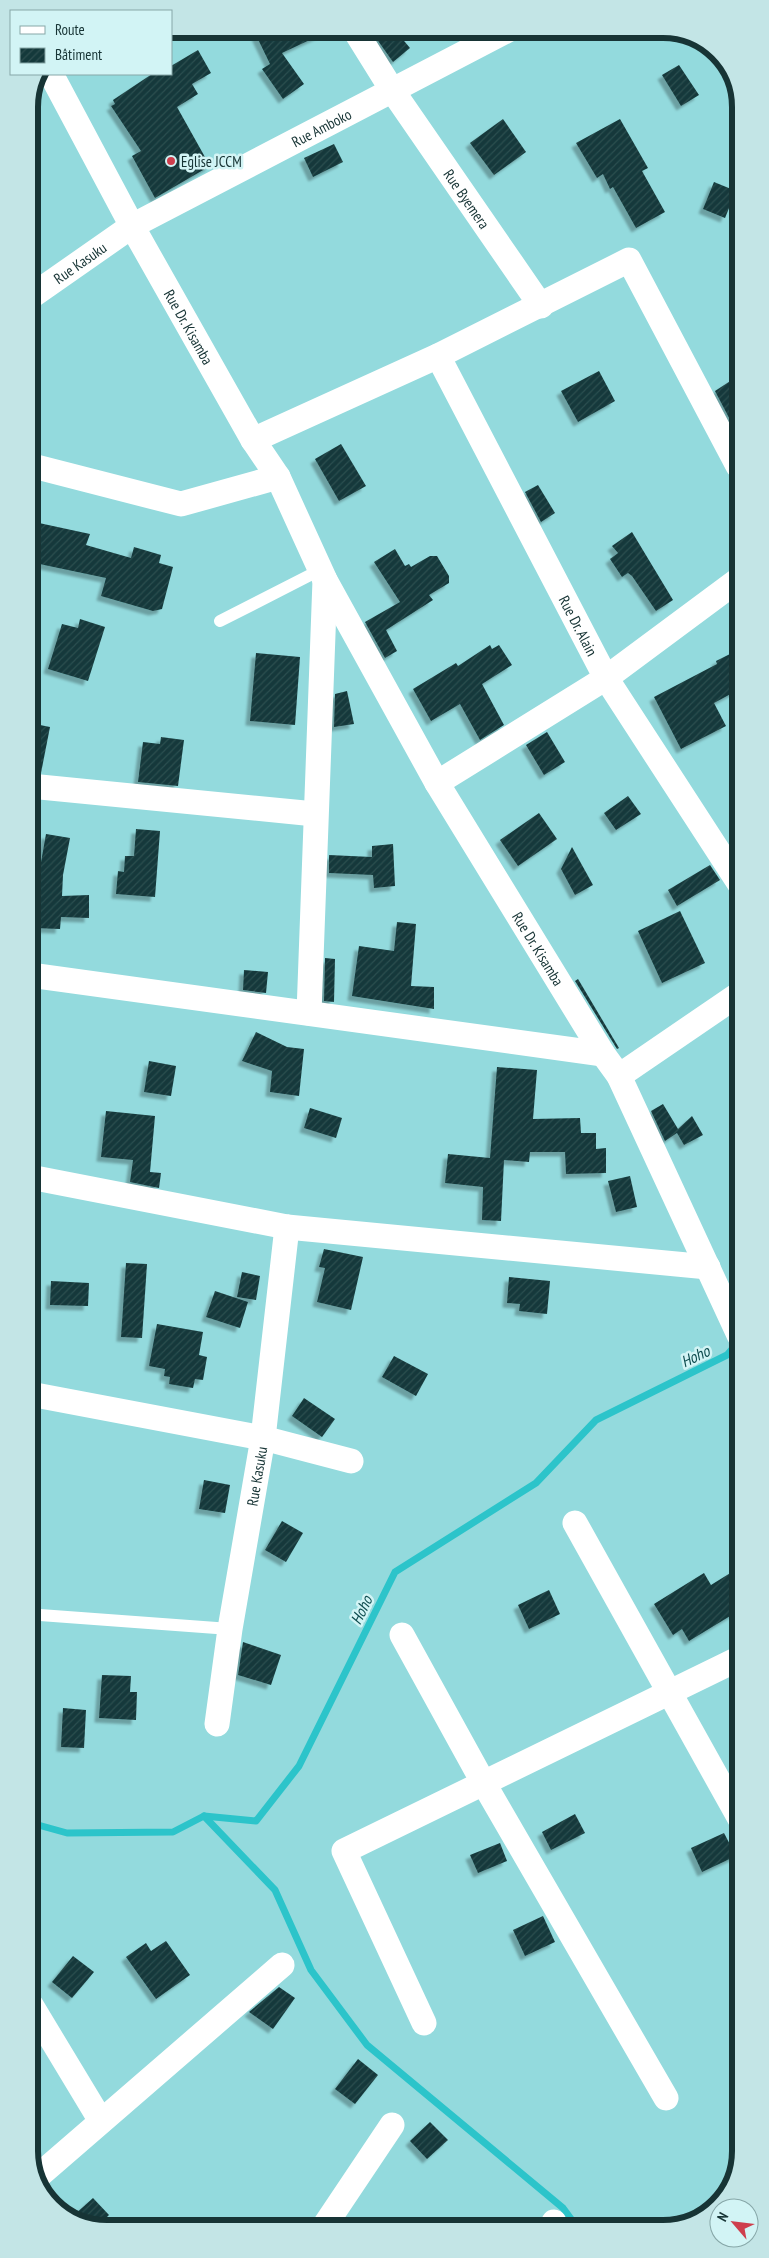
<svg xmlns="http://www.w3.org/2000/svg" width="769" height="2258" font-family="'PT Sans Narrow',sans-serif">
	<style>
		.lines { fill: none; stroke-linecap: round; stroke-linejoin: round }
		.stream { stroke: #2cc4ca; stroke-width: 7 }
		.building { fill: url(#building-hatch); filter: url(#shadow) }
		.service { stroke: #fff; stroke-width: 12 }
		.minor { stroke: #fff; stroke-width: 25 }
		.poi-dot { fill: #ce3e4d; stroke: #d2f4f5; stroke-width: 2 }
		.labels { text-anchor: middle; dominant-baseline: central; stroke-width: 5; stroke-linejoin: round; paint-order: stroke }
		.street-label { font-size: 15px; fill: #173435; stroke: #d2f4f5 }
		.poi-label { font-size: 15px; fill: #173435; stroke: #d2f4f5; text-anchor: start }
		.water-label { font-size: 16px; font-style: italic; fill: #0e4c4f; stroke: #d2f4f5 }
		.rim { fill: none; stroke: #173435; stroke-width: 6 }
	</style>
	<defs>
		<pattern id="building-hatch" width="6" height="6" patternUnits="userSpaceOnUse" patternTransform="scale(1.25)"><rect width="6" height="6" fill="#14393b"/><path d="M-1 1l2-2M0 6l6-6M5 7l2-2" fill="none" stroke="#2d4e4f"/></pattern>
		<filter id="shadow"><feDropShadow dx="-4.5" dy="4.5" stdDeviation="1" flood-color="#0004"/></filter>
	</defs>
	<rect width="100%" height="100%" fill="#93dadd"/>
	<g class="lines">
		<g class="stream">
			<path d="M204,1816L275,1890L311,1970L367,2045L563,2208L577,2227"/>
			<path d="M31,1823L67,1833L173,1832L204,1816L256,1821L299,1766L395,1572L536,1483L596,1420L727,1355L739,1341"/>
		</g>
	</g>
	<g class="building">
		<path d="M253,29H333L282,53L304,84L283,99L262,69L270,64Z"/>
		<path d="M387,29H394L410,48L393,62L376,38Z"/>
		<path d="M198,50L211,73L192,84L198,94L177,107L210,166L155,198L132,156L141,151L111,106L115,104L113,100L152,74H171V66Z"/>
		<path d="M679,65L699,95L681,106L662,75Z"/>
		<path d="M503,119L526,152L494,175L470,143Z"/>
		<path d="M620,119L648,168L642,171L665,212L636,228L613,187L610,189L603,174L597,178L576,143Z"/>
		<path d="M334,144L343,162L313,177L304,158Z"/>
		<path d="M714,182L736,191L725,218L703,209Z"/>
		<path d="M599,371L615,401L578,422L561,391Z"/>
		<path d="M738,376V435L715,391Z"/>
		<path d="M341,444L366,486L339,501L315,459Z"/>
		<path d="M538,485L555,513L541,522L525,492Z"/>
		<path d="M39,523L90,534L86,545L131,558L134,547L161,555L159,563L173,567L162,609L153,611L101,596L106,578L30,562Z"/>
		<path d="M632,532L673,600L656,611L632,576L628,573L622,577L610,559L618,553L612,546Z"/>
		<path d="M395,549L405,566L409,564L411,567L430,556H437L449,576V583L429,595L433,600L386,630L397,651L385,658L365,622L400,602L374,562Z"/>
		<path d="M80,619L105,627L88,681L48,669L62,624L78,628Z"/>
		<path d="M490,645L492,649L499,645L512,665L482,684L504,725L480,740L460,704L431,721L413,689L456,663L458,666Z"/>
		<path d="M738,650V690L714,703L726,726L681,749L654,697L717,664L716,661Z"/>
		<path d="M256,653L300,657L295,725L250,721Z"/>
		<path d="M347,691L354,724L334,727L335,694Z"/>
		<path d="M30,723L50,727L41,773L30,772Z"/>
		<path d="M547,732L565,762L544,775L526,745Z"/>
		<path d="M161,737L184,740L178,786L138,782L143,742L160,744Z"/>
		<path d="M628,796L641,814L616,830L604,813Z"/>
		<path d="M539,813L557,839L518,866L500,840Z"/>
		<path d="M136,829L160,831L155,897L116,894L118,871L124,872L125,856H134Z"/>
		<path d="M46,834L70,838L63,875L62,896L89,895V918L61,917L60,929L34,928L37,885Z"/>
		<path d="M393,844L395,886L374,888L373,875L329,873V855L372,857V846Z"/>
		<path d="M572,847L593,885L575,895L561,869Z"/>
		<path d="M710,865L720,880L677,906L668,890Z"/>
		<path d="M680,911L705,963L662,983L638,931Z"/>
		<path d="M397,922L416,924L411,986L434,987V1009L352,996L359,946L394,951Z"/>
		<path d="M325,958L335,959L334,1002L324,1001Z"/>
		<path d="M244,970L268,972L266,993L243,990Z"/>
		<path d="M578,979L619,1048L617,1049L575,981Z"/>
		<path d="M256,1032L287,1047L304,1049L299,1096L270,1092L272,1071L242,1061Z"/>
		<path d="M149,1061L176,1066L171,1096L144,1092Z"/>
		<path d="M497,1067L537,1070L533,1119L580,1118L581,1133H596V1149L606,1148V1173L566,1174L565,1152H530L529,1162L504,1160L501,1221L482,1220L483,1187L445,1183L448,1154L490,1158Z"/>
		<path d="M663,1104L678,1129L692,1116L703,1135L684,1145L677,1133L665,1141L651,1111Z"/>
		<path d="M310,1108L342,1118L336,1138L304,1128Z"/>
		<path d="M106,1111L155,1116L150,1172L161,1173L159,1188L130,1182L133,1160L101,1157Z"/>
		<path d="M630,1176L637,1207L616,1212L608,1181Z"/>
		<path d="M324,1249L363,1257L351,1310L317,1302L325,1268L319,1267Z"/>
		<path d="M126,1263L147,1264L142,1338L121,1337Z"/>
		<path d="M242,1272L260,1276L256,1300L237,1297Z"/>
		<path d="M509,1277L550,1281L547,1314L519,1311L520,1304L507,1303Z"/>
		<path d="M51,1281L89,1283L88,1306L50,1305Z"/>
		<path d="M215,1291L248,1302L240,1328L206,1317Z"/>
		<path d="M157,1324L203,1332L199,1355L207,1357L203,1380L195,1379L193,1388L169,1384L170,1377L164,1376L165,1369L149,1366Z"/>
		<path d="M394,1356L428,1374L416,1396L382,1377Z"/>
		<path d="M304,1398L335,1419L322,1437L292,1416Z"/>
		<path d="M204,1480L230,1485L225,1513L199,1509Z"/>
		<path d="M282,1521L303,1533L286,1562L265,1550Z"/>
		<path d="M740,1567V1610L689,1641L682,1629L673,1635L654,1604L704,1573L711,1585Z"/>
		<path d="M549,1590L560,1614L529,1629L518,1605Z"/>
		<path d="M243,1642L281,1655L271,1685L238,1675Z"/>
		<path d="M102,1675L131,1676L130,1692H137L136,1720L99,1718Z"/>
		<path d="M63,1708L86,1710L84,1748L61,1747Z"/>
		<path d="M575,1814L585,1833L551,1850L542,1832Z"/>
		<path d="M724,1833L736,1856L702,1872L691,1848Z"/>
		<path d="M500,1843L507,1861L478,1873L470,1855Z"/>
		<path d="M543,1916L555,1942L525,1956L513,1930Z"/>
		<path d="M166,1941L190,1975L156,1999L126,1957L146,1943L151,1951Z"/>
		<path d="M73,1956L94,1972L72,1998L52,1982Z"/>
		<path d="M279,1987L295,1998L273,2029L249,2012Z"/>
		<path d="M358,2059L378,2075L355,2104L335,2089Z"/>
		<path d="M430,2122L448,2140L427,2159L410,2141Z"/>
		<path d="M93,2198L109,2215L97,2227L72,2217Z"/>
	</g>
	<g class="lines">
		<g class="service">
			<path d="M220,621L320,570"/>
			<path d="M40,1615L230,1629"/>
		</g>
		<g class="minor">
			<path id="s1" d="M354,29L392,90L541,306"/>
			<path id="s2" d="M51,74L132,226L253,440L278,477L325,580L437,783L603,1054L619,1076L739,1335"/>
			<path id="s3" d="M29,298L132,226L510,29"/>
			<path id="s4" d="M438,356L606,678L739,883"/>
			<path d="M253,440L438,356L629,260L738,466"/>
			<path d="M29,465L181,504L278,477"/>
			<path d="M437,783L606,678L738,580"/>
			<path d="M30,786L315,814"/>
			<path d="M30,975L603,1054"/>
			<path d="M309,1013L325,580"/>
			<path d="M619,1076L739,994"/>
			<path d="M30,1177L287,1227L708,1267"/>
			<path d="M30,1394L263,1438L351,1461"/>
			<path d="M575,1523L740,1819"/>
			<path d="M402,1635L483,1782L666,2098"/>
			<path id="s5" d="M217,1724L230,1629L263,1438L287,1227"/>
			<path d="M31,2005L101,2121"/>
			<path d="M424,2023L344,1851L740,1658"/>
			<path d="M36,2178L282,1965"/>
			<path d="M551,2227L554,2222"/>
			<path d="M323,2228L392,2125"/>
		</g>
	</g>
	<circle class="poi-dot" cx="171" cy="161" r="5"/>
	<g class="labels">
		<g class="street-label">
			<text stroke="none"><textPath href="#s3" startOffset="339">Rue Amboko</textPath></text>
			<text stroke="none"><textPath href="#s1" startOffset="204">Rue Byemera</textPath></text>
			<text stroke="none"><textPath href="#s3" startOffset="62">Rue Kasuku</textPath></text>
			<text stroke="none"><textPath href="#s2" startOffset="288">Rue Dr. Kisamba</textPath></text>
			<text stroke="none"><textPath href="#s4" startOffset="304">Rue Dr. Alain</textPath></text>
			<text stroke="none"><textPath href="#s2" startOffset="1002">Rue Dr. Kisamba</textPath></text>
			<text stroke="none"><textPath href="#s5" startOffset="251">Rue Kasuku</textPath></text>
		</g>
		<g class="poi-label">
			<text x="181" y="161">Eglise JCCM</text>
		</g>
		<g class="water-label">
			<text transform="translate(695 1356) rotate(-26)">Hoho</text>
			<text transform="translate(361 1610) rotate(-64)">Hoho</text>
		</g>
	</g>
	<path d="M0 0H769V2258H0ZM107 38H663A69 69 0 0 1 732 107V2151A69 69 0 0 1 663 2220H107A69 69 0 0 1 38 2151V107A69 69 0 0 1 107 38Z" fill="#c3e5e6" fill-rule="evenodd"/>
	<path class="rim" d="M107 38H663A69 69 0 0 1 732 107V2151A69 69 0 0 1 663 2220H107A69 69 0 0 1 38 2151V107A69 69 0 0 1 107 38Z"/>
	<rect x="10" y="10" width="162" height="65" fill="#d2f4f5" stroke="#87a7a8"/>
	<rect x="20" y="26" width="25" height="8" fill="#ffffff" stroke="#87a7a8"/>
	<text x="55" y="35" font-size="15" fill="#173435">Route</text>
	<rect x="20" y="48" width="25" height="15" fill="url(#building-hatch)" stroke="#87a7a8"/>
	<text x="55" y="60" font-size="15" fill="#173435">Bâtiment</text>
	<g transform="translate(734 2223) rotate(298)"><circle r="24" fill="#d2f4f5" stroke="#87a7a8"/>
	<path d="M0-4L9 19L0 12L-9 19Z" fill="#ce3e4d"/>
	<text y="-8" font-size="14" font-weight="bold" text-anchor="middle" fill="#173435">N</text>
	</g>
</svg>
